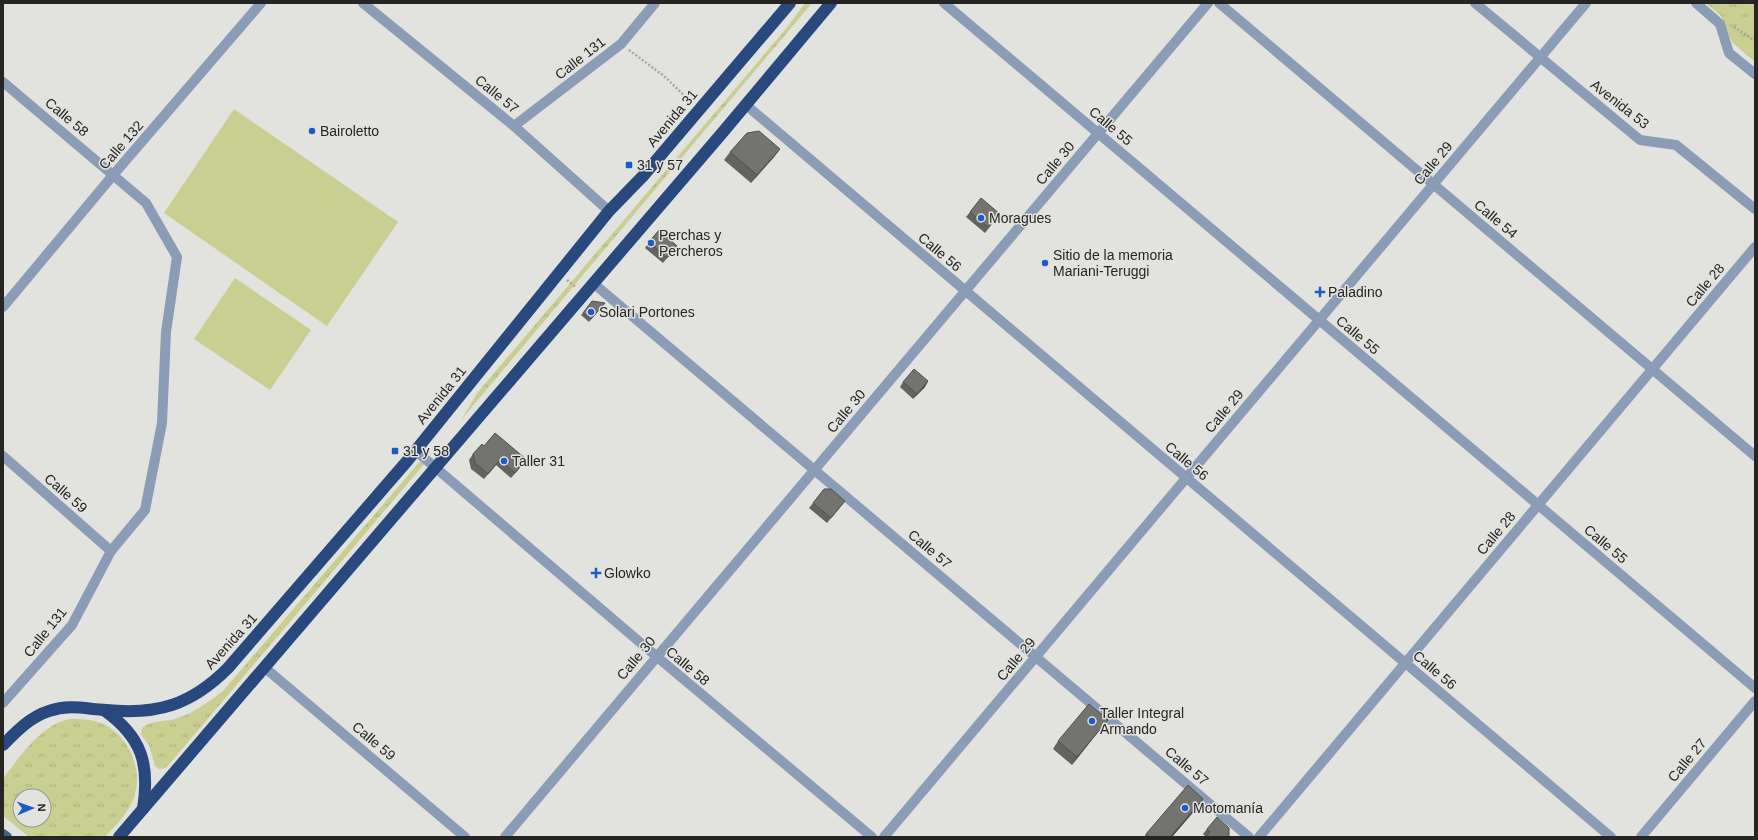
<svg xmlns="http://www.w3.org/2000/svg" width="1758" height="840" font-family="Arial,sans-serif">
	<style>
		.grass { fill: url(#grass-tufts); fill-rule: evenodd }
		.green { fill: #c8cf91 }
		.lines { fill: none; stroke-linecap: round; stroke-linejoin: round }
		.path { stroke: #a5a5a2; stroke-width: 2.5; stroke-dasharray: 2 2; stroke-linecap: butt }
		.minor { stroke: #8b9cb6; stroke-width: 10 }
		.major { stroke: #435f8e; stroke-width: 10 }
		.highway { stroke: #29497e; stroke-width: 12 }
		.wall { fill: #636460 }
		.shaded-wall { fill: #50514e }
		.building { fill: #737470; stroke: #50514e }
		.poi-dot { fill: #195dc9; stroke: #e2e3df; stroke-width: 1.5 }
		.labels { text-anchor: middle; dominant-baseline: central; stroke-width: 3; stroke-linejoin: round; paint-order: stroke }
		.street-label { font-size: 14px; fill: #252524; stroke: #e2e3df }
		.poi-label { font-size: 14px; fill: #252524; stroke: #e2e3df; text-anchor: start }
	</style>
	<defs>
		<pattern id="grass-tufts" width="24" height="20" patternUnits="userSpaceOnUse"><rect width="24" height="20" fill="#c8cf91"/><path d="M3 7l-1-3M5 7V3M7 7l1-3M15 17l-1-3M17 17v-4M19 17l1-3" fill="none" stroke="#acb27d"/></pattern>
	</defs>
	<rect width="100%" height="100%" fill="#e2e3df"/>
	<g class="grass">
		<path d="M805,3H812L461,420L478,392L785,30Z"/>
		<path d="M1706,3H1755V62L1732,42L1721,16Z"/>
		<path d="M422,459L425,463L166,768L159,769L155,766L149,745L141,735L142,728C151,720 163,722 175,719C192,714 207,703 222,692Z"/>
		<path d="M70,719C79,719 89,719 98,722C128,732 145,770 133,800C127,814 115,826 105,837H29L3,816V778C22,755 40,725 70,719ZM20,796H44V820H20Z"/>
	</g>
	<g class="green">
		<path d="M234,109L398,222L327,326L164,213Z"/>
		<path d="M235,278L311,330L270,390L194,339Z"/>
	</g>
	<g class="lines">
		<g class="path">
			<path d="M1734,27L1755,41"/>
			<path d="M629,50L664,76L691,102"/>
			<path d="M567,280L576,287"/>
		</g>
		<g class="minor">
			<path d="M363,3L514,126L609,211"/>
			<path d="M944,3L1755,688"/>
			<path d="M1219,3L1755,456"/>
			<path d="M1475,3L1640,140L1676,145L1755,209"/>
			<path d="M1696,3L1720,24L1729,53L1755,74"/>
			<path d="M3,82L146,203L177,257L166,332L162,423L145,510L111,551L72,625L3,703"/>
			<path d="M746,105L1611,837"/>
			<path d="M514,126L621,44L655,3"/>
			<path d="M593,283L1249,837"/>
			<path d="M3,307L114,174L261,3"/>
			<path d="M416,451L656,656L872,837"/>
			<path d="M3,456L111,551"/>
			<path d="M264,667L465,837"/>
			<path d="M505,837L1208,3"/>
			<path d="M884,837L1586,3"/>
			<path d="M1259,837L1755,247"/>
			<path d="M1641,837L1755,701"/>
		</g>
		<path class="major" d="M3,834L7,837"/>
		<g class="highway">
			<path d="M104,710C142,737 150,764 143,809"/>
			<path d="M3,745C17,731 30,717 49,711C70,704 86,709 106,710C158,715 191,705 228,668L408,460L609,211L643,176L790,3"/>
			<path d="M119,837L723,132L831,3"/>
		</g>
	</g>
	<g class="wall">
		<path d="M780,149L774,157L751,183L724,160L730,152Z"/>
		<path d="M970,212L1000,214L985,233L966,217Z"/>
		<path d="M649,242L677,246L663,263L645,248Z"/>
		<path d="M605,303L589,322L581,315L583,313Z"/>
		<path d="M928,381L925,387L913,399L900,387L903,382Z"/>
		<path d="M484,446L522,465L511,478L496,465L484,479L471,469L469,460L473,454Z"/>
		<path d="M845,501L827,523L809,508L813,503Z"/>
		<path d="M1102,727L1072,765L1053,749L1058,741Z"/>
		<path d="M1203,799L1196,809L1172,837H1144L1146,834Z"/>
		<path d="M1207,829L1229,837H1206L1203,834Z"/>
	</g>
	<g class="shaded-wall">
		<path d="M780,149L774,157L751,183L757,175Z"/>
		<path d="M928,381L925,387L913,399L917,394Z"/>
		<path d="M526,459L522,465L511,478L515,473Z"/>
		<path d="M1108,720L1102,727L1072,765L1077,757Z"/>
		<path d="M1203,799L1196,809L1172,837H1170Z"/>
	</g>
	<g class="building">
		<path d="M759,131L780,149L757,175L730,152L747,133Z"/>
		<path d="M981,198L1000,214L988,227L970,212Z"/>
		<path d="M659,230L677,246L667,258L649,242Z"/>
		<path d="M592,301L605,303L591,319L583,313Z"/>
		<path d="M914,369L928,381L917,394L903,382Z"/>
		<path d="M495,433L526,459L515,473L500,460L488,474L475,463L473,454L482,444L484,446Z"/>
		<path d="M824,489H831L845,501L831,518L813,503Z"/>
		<path d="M1089,704L1108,720L1077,757L1058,741Z"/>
		<path d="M1188,785L1203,799L1170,837H1150L1146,834Z"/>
		<path d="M1217,817L1229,828V837H1206L1210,832L1207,829Z"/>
	</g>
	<g class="poi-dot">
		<circle cx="312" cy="131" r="4"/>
		<rect x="625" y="161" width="8" height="8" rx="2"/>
		<circle cx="981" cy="218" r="4"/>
		<circle cx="651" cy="243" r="4"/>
		<circle cx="1045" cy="263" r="4"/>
		<path d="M1318 286h4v4h4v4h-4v4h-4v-4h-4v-4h4z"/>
		<circle cx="591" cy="312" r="4"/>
		<rect x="391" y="447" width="8" height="8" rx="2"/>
		<circle cx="504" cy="461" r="4"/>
		<path d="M594 567h4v4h4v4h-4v4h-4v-4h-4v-4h4z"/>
		<circle cx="1092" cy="721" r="4"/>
		<circle cx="1185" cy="808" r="4"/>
	</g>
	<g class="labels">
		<g class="street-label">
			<text transform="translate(580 58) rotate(-38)">Calle 131</text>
			<text transform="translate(497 94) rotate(39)">Calle 57</text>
			<text transform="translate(1620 104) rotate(38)">Avenida 53</text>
			<text transform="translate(67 117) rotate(40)">Calle 58</text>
			<text transform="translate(672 118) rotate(-50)">Avenida 31</text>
			<text transform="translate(1111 126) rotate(40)">Calle 55</text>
			<text transform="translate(121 145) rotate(-49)">Calle 132</text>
			<text transform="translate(1055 163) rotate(-50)">Calle 30</text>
			<text transform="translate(1433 163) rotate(-50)">Calle 29</text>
			<text transform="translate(1496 219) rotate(40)">Calle 54</text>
			<text transform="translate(940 252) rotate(40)">Calle 56</text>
			<text transform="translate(1705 285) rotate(-50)">Calle 28</text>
			<text transform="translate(1358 335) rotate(40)">Calle 55</text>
			<text transform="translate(441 395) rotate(-51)">Avenida 31</text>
			<text transform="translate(846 411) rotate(-50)">Calle 30</text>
			<text transform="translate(1224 411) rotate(-50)">Calle 29</text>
			<text transform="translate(1187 461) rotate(40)">Calle 56</text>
			<text transform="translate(66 493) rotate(41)">Calle 59</text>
			<text transform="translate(1496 533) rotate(-50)">Calle 28</text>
			<text transform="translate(1606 544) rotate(40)">Calle 55</text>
			<text transform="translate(930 549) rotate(40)">Calle 57</text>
			<text transform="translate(45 632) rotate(-51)">Calle 131</text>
			<text transform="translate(231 641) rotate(-48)">Avenida 31</text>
			<text transform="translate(636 658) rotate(-50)">Calle 30</text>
			<text transform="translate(1016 659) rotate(-50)">Calle 29</text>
			<text transform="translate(688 666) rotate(40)">Calle 58</text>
			<text transform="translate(1435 670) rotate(40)">Calle 56</text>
			<text transform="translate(374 741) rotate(40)">Calle 59</text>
			<text transform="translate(1687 760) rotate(-50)">Calle 27</text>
			<text transform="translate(1187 766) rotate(40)">Calle 57</text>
		</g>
		<g class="poi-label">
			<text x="320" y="131">Bairoletto</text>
			<text x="637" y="165">31 y 57</text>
			<text x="989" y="218">Moragues</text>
			<text x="659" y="235">Perchas y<tspan x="659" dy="16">Percheros</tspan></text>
			<text x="1053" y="255">Sitio de la memoria<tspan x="1053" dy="16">Mariani-Teruggi</tspan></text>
			<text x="1328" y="292">Paladino</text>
			<text x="599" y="312">Solari Portones</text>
			<text x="403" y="451">31 y 58</text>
			<text x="512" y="461">Taller 31</text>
			<text x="604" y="573">Glowko</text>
			<text x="1100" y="713">Taller Integral<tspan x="1100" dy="16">Armando</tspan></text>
			<text x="1193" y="808">Motomanía</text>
		</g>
	</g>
	<rect width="1758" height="840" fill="none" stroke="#252524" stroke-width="8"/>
	<g transform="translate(32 808) rotate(88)"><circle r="19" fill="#e2e3df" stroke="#969794"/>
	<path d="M0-3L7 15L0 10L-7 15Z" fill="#195dc9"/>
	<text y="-6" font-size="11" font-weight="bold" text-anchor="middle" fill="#252524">N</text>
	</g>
</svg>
